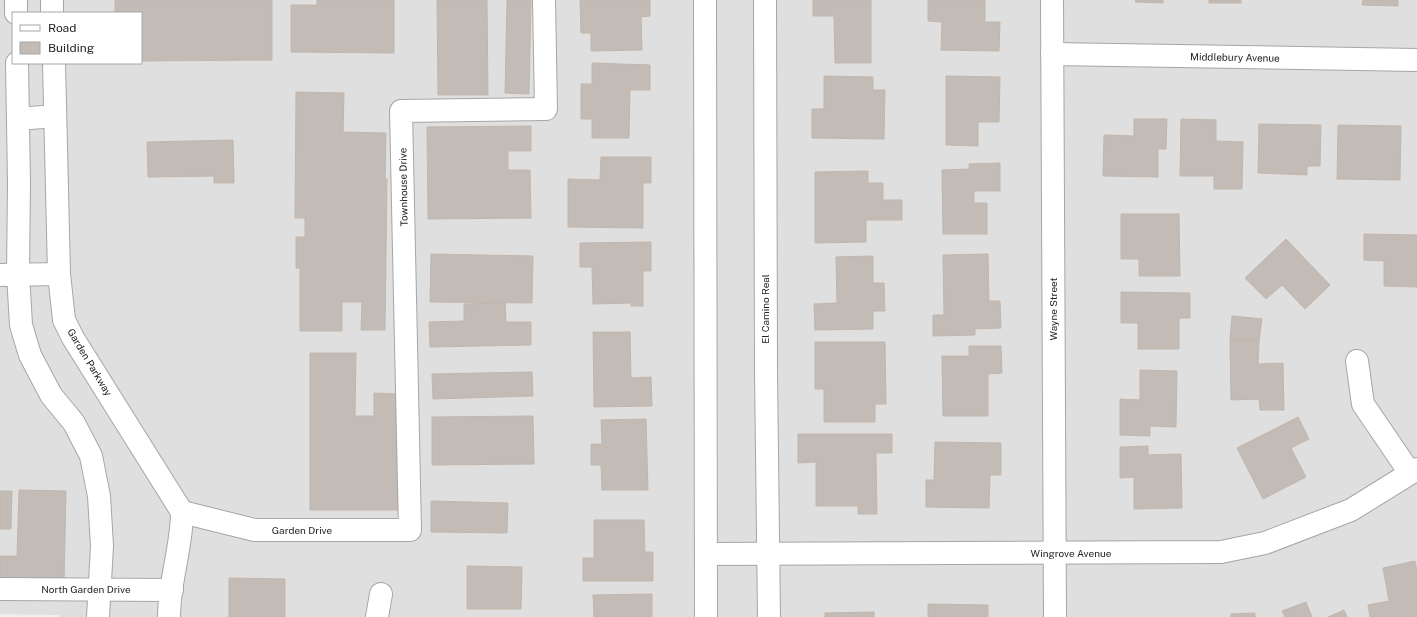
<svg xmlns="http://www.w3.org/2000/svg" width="1417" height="617" font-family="'Public Sans',sans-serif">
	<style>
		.residential { fill: #e0dfdf; fill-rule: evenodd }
		.building { fill: #c2bbb6; stroke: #c2b6ac }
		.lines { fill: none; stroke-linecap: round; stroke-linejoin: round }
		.minor-casing { stroke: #a6a6a6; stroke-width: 24 }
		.minor { stroke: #fff; stroke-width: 22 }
		.labels { text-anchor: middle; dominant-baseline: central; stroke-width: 3.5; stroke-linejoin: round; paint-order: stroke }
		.street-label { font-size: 10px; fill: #222; stroke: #fff }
	</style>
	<rect width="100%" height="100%" fill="#f1efe9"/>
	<path class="residential" d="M0,0H1417V617H59V615L0,614ZM13,13H141V63H13Z"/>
	<g class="building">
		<path d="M115,0H272V60L141,61V13H115Z"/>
		<path d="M317,0H394V53L291,52V5H317Z"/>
		<path d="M437,0H487L488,95H438Z"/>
		<path d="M507,0H531L529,94L505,93Z"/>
		<path d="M580,0H650V16L641,17L642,50L591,51V33H581Z"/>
		<path d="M813,0H871V63H835L834,16H813Z"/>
		<path d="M928,0H985V22H1000L999,51L941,50L942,22L928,21Z"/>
		<path d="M1136,0H1163V3L1135,2Z"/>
		<rect x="1209" y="0" width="32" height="3"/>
		<path d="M1363,0H1398V6L1362,5Z"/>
		<path d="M592,63L650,65V90H630L629,138H592V119H581V84H592Z"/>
		<path d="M824,76L873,77V90H885L884,139L812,138V109H824Z"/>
		<path d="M946,76L1000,77L999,122H978V146L946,145Z"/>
		<path d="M296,92L344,93L343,132L386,133L385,179H387L385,330H361L362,302H342V331H300V268H296V237H305V218H295Z"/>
		<path d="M1134,119H1167L1166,149H1158V177L1103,176L1104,135L1134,136Z"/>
		<path d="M1181,119L1216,120V141L1243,142L1242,189H1214V176H1180Z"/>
		<path d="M1259,124L1321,125L1320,166H1307V175L1258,173Z"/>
		<path d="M1338,125L1401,126L1400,180L1337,179Z"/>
		<path d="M531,126V151H508V170H530L531,218L428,219L427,127Z"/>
		<path d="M233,140L234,183H214V176L148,177L147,142Z"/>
		<path d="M601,157H651V183H643V228L568,227V179L600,180Z"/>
		<path d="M1000,163V191H974V203H987V234H943L942,170L969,169V164Z"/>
		<path d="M868,171V183H883V200H902V220H866V242L815,243V172Z"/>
		<path d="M1121,214H1179L1180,276H1139V259H1121Z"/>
		<path d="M1364,234L1417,235V287L1384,286V261L1364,260Z"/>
		<path d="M1286,239L1330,285L1305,309L1282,285L1266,299L1245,278Z"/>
		<path d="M651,242V271H643V306H631V303L593,304L592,267H580V243Z"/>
		<path d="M431,254L533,256L532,303L430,302Z"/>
		<path d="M988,254L989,301H1000L1001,328L975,329V335L933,336V315H944L943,255Z"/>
		<path d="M873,256V283H884L885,311H873V329L815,330L814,304L837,303L836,257Z"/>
		<path d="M1121,292L1190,293V318H1179V349H1138V323H1121Z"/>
		<path d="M505,303L506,322H531V345L430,347L429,322L464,321V304Z"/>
		<path d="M1232,316L1262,319L1259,341L1230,340Z"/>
		<path d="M593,332H630L631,378L651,377L652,406L594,407Z"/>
		<path d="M1230,340L1259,341L1258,364L1283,363L1284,410H1260L1259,399L1231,400Z"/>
		<path d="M815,342H885L886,404H875V422H824V389H815Z"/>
		<path d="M969,346H1001L1002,373L988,374V416H943L942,356H969Z"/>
		<path d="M310,353H356L355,416H374V393L398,394V510H310Z"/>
		<path d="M1140,370L1177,371L1176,427L1150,426V436L1120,435V399L1140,400Z"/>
		<path d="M532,372L533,396L433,399L432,374Z"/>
		<path d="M533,416L534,464L432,465V417Z"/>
		<path d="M1298,417L1309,439L1291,448L1306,477L1263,499L1237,448Z"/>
		<path d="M646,419L648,490H602L601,465H591V444H602L601,420Z"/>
		<path d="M798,434H892V453H876L877,514H858V506H816V462L798,463Z"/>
		<path d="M935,442L1001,443V475H990L989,508L926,507V480H934Z"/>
		<path d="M1148,446V455L1181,454L1182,508L1134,509V477L1120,478V447Z"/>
		<path d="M19,490L66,491L64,581L0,580V556H17Z"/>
		<path d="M0,491H12L11,529H0Z"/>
		<path d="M431,501L508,503L507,533L431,532Z"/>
		<path d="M594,520H644L645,552H653V581H583V558H594Z"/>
		<path d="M1415,561L1417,572V617H1370L1368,605L1389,601L1383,568Z"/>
		<path d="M467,566L522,567L521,609H467Z"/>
		<path d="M229,578L285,579V617H229Z"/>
		<path d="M652,594V617H594L593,595Z"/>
		<path d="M1306,602L1312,617H1285L1282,611Z"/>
		<path d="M928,604L988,605V617H928Z"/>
		<path d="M1344,610L1347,617H1328Z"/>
		<path d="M874,612V617H825V613Z"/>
		<path d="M1255,613V617H1231V614Z"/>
	</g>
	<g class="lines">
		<defs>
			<g id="minor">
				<path d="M16,0V13"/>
				<path d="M52,0V13"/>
				<path d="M705,0L706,617"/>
				<path d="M765,0L766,371L769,617"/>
				<path d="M1052,0L1055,617"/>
				<path d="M1052,54L1417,60"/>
				<path d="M17,63L19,183L18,274L21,325L30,355L51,395L74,423L91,456L99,496L102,546L98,617"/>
				<path d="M54,63L59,274L64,320L73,338L182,512C182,547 169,581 169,617"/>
				<path d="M18,119L55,116"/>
				<path d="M0,275L59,274"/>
				<path d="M1357,361L1363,404L1410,473"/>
				<path d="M182,512L255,530H410L401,111L546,109L544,0"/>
				<path d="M706,554L1221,552L1265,543L1351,510L1417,469"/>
				<path d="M0,589L172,590"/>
				<path d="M377,617L381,594"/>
			</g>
		</defs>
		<use href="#minor" class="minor-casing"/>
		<use href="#minor" class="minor"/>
	</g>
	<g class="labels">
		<g class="street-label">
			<text transform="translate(1235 57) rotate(1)">Middlebury Avenue</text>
			<text transform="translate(403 187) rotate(-91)">Townhouse Drive</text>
			<text transform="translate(765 309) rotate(-90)">El Camino Real</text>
			<text transform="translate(1053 309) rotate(-90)">Wayne Street</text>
			<text transform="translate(90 362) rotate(59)">Garden Parkway</text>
			<text x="302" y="530">Garden Drive</text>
			<text x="1071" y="553">Wingrove Avenue</text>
			<text x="86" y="589">North Garden Drive</text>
		</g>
	</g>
	<rect x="12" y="12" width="130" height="52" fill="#ffffff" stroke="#a7a7a7"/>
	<rect x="20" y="25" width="20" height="6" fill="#ffffff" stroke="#a7a7a7"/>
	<text x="48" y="32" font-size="12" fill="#222222">Road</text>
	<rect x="20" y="42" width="20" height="12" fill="#c2bbb6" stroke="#a7a7a7"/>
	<text x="48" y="52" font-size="12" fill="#222222">Building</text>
</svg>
